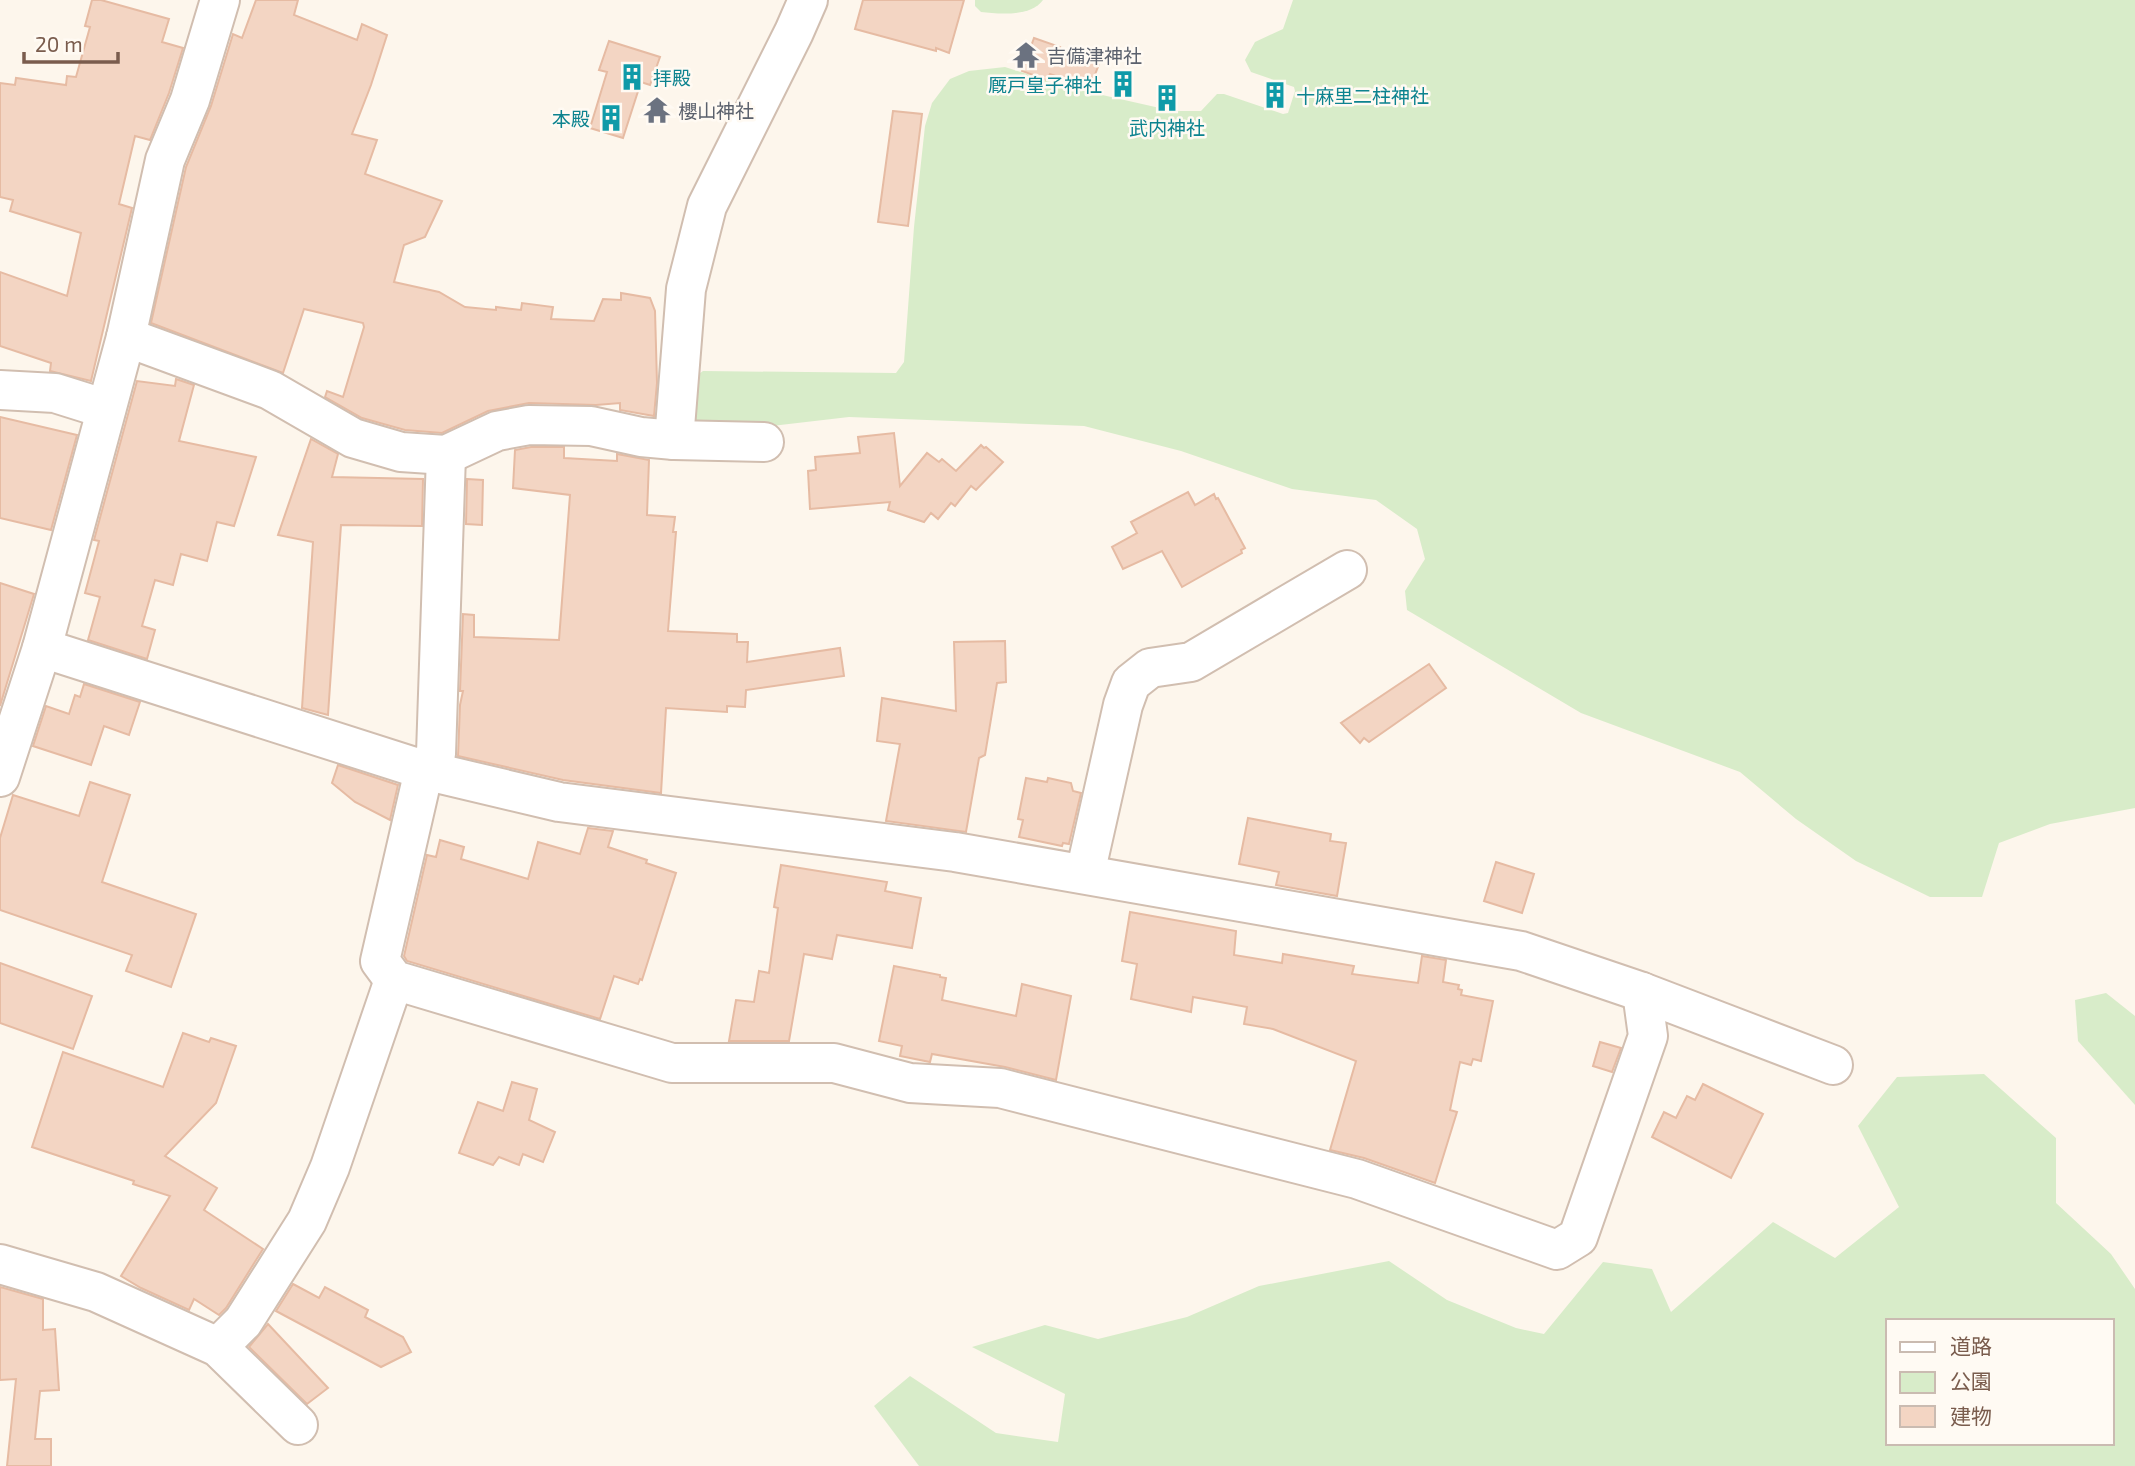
<svg xmlns="http://www.w3.org/2000/svg" width="2135" height="1466" font-family="'Exo 2','Noto Sans JP',sans-serif">
	<style>
		.green { fill: #d8ecc9; fill-rule: evenodd }
		.building { fill: #f3d5c3; stroke: #e6bba3; stroke-width: 2 }
		.lines { fill: none; stroke-linecap: round; stroke-linejoin: round }
		.minor-casing { stroke: #d1beb0; stroke-width: 42 }
		.minor { stroke: #fff; stroke-width: 38 }
		.labels { text-anchor: middle; dominant-baseline: central; stroke-width: 5; stroke-linejoin: round; paint-order: stroke }
		.worship-label { font-size: 19px; fill: #5b616d; stroke: #fffaf3; text-anchor: start }
		.culture-label { font-size: 19px; fill: #0d838f; stroke: #fffaf3; text-anchor: start }
	</style>
	<rect width="100%" height="100%" fill="#fdf6ec"/>
	<g class="green">
		<path d="M975,0H1043C1031,17 999,14 981,12L975,6Z"/>
		<path d="M1293,0H2135V808L2050,824L1999,843L1982,897H1930L1856,861L1796,819L1740,772L1581,713L1407,610L1405,591L1425,559L1417,529L1376,500L1292,489L1181,451L1084,426L849,417L763,427H697L689,420L690,380L703,371L896,373L904,362L914,227L925,126L932,103L950,79L969,71L1005,67L1067,87L1173,111H1201L1217,94H1224L1283,114L1288,113L1295,91L1294,87L1251,72L1245,60L1255,42L1283,29Z"/>
		<path d="M2106,993L2135,1016V1105L2078,1041L2075,1000Z"/>
		<path d="M1984,1074L2056,1138V1203L2111,1254L2135,1289V1466H919L874,1406L910,1376L996,1433L1058,1442L1065,1394L972,1347L1045,1325L1098,1339L1187,1317L1259,1286L1389,1261L1447,1300L1516,1328L1544,1334L1603,1262L1652,1269L1671,1312L1773,1222L1835,1258L1899,1207L1858,1126L1897,1077ZM1888,1321H2112V1443H1888Z"/>
	</g>
	<g class="building">
		<path d="M92,0H101L169,19L162,42L183,48L169,93L150,140L135,136L119,204L132,208L91,381L50,371L51,363L0,346V272L67,296L81,233L10,211L13,200L0,197V83L15,85L16,78L66,85L67,76L76,77L90,27L85,26Z"/>
		<path d="M256,0H298L294,15L357,40L362,24L387,35L371,85L352,134L377,140L365,174L442,201L425,237L404,245L394,282L439,292L465,307L496,310V307L521,310L522,303L553,307L551,319L594,321L603,299L621,300V293L650,298L655,311L657,383L654,416L620,410V403L596,405L529,403L488,411L442,433L405,430L362,418L325,397L327,391L343,397L364,327L363,323L304,309L283,373L151,323L186,167L211,106L233,34L242,38Z"/>
		<path d="M863,0H964L949,53L936,48V51L855,29Z"/>
		<path d="M1034,38L1060,47L1059,50L1099,64L1091,85H1081L1050,74L1047,80L1022,71Z"/>
		<path d="M609,41L660,57L650,85L641,82L623,138L590,128L607,72L599,70Z"/>
		<path d="M893,111L922,114L908,226L878,222Z"/>
		<path d="M176,379L194,385L179,441L256,457L234,526L217,522L207,561L181,554L173,585L155,580L142,626L155,630L147,659L88,640L100,597L85,593L99,541L94,540L137,381L175,386Z"/>
		<path d="M0,417L77,435L51,530L0,518Z"/>
		<path d="M894,433L900,486L927,453L939,462L942,459L956,471L981,445L984,448L986,447L1003,462L976,490L971,486L955,506L951,503L938,519L931,513L924,522L888,510L890,502L810,509L808,471L816,470L815,457L860,453L858,437Z"/>
		<path d="M311,439L338,454L332,477L423,479L422,526L341,525L328,715L302,708L313,542L278,535Z"/>
		<path d="M531,447H564V458L617,461V454L649,460L647,515L675,517L673,532H676L668,631L737,634V642H748L747,662L840,648L844,676L746,690L745,707L727,706V712L666,708L661,793L563,780L458,756L460,705L463,691H460L463,614L474,615V637L559,640L570,495L513,488L515,450Z"/>
		<path d="M467,479L483,480L482,525L466,524Z"/>
		<path d="M1188,492L1195,505L1214,494L1216,499L1218,498L1245,548L1241,550L1242,553L1182,587L1162,551L1123,569L1112,547L1137,533L1131,522Z"/>
		<path d="M0,583L34,594L0,706Z"/>
		<path d="M1005,641L1006,682L997,683L985,755L979,758L966,832L886,821L900,744L877,741L882,698L956,711L954,642Z"/>
		<path d="M1429,664L1446,688L1392,726L1369,742L1364,738L1360,743L1341,723Z"/>
		<path d="M84,684L140,702L129,735L104,726L91,765L33,746L46,706L69,714L75,695L80,697Z"/>
		<path d="M338,765L398,785L390,820L355,802L332,783Z"/>
		<path d="M1026,778L1047,782L1048,778L1071,783L1073,791L1081,793L1069,844L1063,843L1062,846L1019,837L1023,820L1018,819Z"/>
		<path d="M90,782L130,795L102,882L196,914L171,987L126,971L132,955L0,910V838L13,795L79,816Z"/>
		<path d="M1248,818L1331,834L1330,841L1346,843L1337,896L1276,885L1279,872L1239,864Z"/>
		<path d="M588,828L613,831L608,847L647,860L646,863L676,873L642,980L640,979L638,984L614,976L600,1019L407,961L404,956L427,855L436,857L440,840L464,847L461,859L528,879L538,842L580,854Z"/>
		<path d="M1496,862L1534,874L1522,913L1484,901Z"/>
		<path d="M781,865L887,882L885,891L921,898L912,948L837,935L832,959L804,954L789,1041H729L736,1000L754,1002L759,971L769,973L778,908L774,907Z"/>
		<path d="M1130,912L1236,931L1234,955L1282,963L1283,954L1354,966L1352,974L1418,983L1422,956L1446,960L1443,982L1459,985L1458,989L1462,990L1461,995L1493,1001L1481,1061L1473,1059L1471,1065L1460,1062L1450,1110L1457,1112L1435,1183L1364,1158L1330,1150L1356,1061L1273,1029L1244,1024L1247,1007L1193,997L1191,1012L1131,999L1137,964L1122,961Z"/>
		<path d="M0,963L92,996L73,1049L0,1023Z"/>
		<path d="M894,966L940,975V977L946,978L942,1000L1016,1016L1022,984L1071,996L1056,1080L1005,1067L932,1054L930,1062L900,1056L902,1046L879,1041Z"/>
		<path d="M183,1033L209,1042L211,1038L236,1046L216,1103L165,1156L217,1188L204,1210L263,1249L226,1308L219,1315L194,1299L189,1310L141,1288L121,1276L170,1196L133,1184L134,1181L32,1147L63,1052L163,1087Z"/>
		<path d="M1600,1042L1621,1048L1612,1072L1593,1066Z"/>
		<path d="M512,1082L537,1089L529,1120L555,1132L543,1162L523,1154L519,1165L499,1157L493,1165L459,1153L478,1102L503,1111Z"/>
		<path d="M1703,1084L1763,1114L1731,1178L1652,1137L1664,1112L1676,1118L1687,1096L1695,1100Z"/>
		<path d="M293,1284L319,1298L325,1287L368,1310L365,1317L403,1337L411,1352L381,1367L276,1311Z"/>
		<path d="M0,1287L43,1299V1330L55,1329L59,1390L40,1391L35,1439H51V1466H7L16,1379L0,1380Z"/>
		<path d="M268,1324L328,1388L307,1404L249,1347Z"/>
	</g>
	<g class="lines">
		<defs>
			<g id="minor">
				<path d="M126,337L270,390L353,438L401,452L446,455L497,431L529,425L591,426L641,437L674,440L764,442"/>
				<path d="M0,390L55,393L106,409"/>
				<path d="M674,440L686,289L707,206L794,32L808,0"/>
				<path d="M446,455L436,754L424,770L380,961L394,980L672,1063H834L910,1083L1000,1088L1357,1179L1557,1250L1578,1237L1648,1036L1642,992"/>
				<path d="M42,648L424,770L559,802L955,852L1521,951L1642,992L1833,1065"/>
				<path d="M0,777L42,648L126,337L165,160L190,100L220,0"/>
				<path d="M1085,874L1123,705L1131,683L1150,668L1191,662L1347,570"/>
				<path d="M0,1264L96,1292L218,1347L298,1425"/>
				<path d="M218,1347L243,1322L307,1221L330,1167L394,980"/>
			</g>
		</defs>
		<use href="#minor" class="minor-casing"/>
		<use href="#minor" class="minor"/>
	</g>
	<defs>
		<symbol id="temple-bare" viewBox="-9 -9 18 18"><path d="M0-6L5-2H3V0L6.5 2.5H4V6H1.5V3h-3V6H-4V2.5H-6.5L-3 0V-2H-5Z" fill="#6b7280" stroke="#fffaf3" stroke-width="2.5" paint-order="stroke"/></symbol>
		<symbol id="building-bare" viewBox="-9 -9 18 18"><path d="M-4-6H4V6H1V3H-1V6H-4ZM-2.5-4.3h1.7v1.8h-1.7ZM.8-4.3h1.7v1.8H.8ZM-2.5-1h1.7V.8h-1.7ZM.8-1h1.7V.8H.8Z" fill="#0f9aa8" stroke="#fffaf3" stroke-width="2.5" paint-order="stroke"/></symbol>
	</defs>
	<g fill-rule="evenodd">
		<use href="#temple-bare" x="1007" y="36" width="38" height="38"/>
		<use href="#building-bare" x="613" y="58" width="38" height="38"/>
		<use href="#building-bare" x="1104" y="65" width="38" height="38"/>
		<use href="#building-bare" x="1256" y="76" width="38" height="38"/>
		<use href="#building-bare" x="1148" y="79" width="38" height="38"/>
		<use href="#temple-bare" x="638" y="91" width="38" height="38"/>
		<use href="#building-bare" x="592" y="99" width="38" height="38"/>
	</g>
	<g class="labels">
		<g class="worship-label">
			<text x="1047" y="55">吉備津神社</text>
			<text x="678" y="110">櫻山神社</text>
		</g>
		<g class="culture-label">
			<text x="653" y="77">拝殿</text>
			<text x="1102" y="84" text-anchor="end">厩戸皇子神社</text>
			<text x="1296" y="95">十麻里二柱神社</text>
			<text x="590" y="118" text-anchor="end">本殿</text>
			<text x="1167" y="127" text-anchor="middle">武内神社</text>
		</g>
	</g>
	<rect x="1886" y="1319" width="228" height="126" fill="#fffaf3" stroke="#cabbb1" stroke-width="2"/>
	<rect x="1900" y="1342" width="35" height="10" fill="#ffffff" stroke="#cabbb1" stroke-width="2"/>
	<text x="1950" y="1354" font-size="21" fill="#7a5c4d">道路</text>
	<rect x="1900" y="1372" width="35" height="21" fill="#d8ecc9" stroke="#cabbb1" stroke-width="2"/>
	<text x="1950" y="1389" font-size="21" fill="#7a5c4d">公園</text>
	<rect x="1900" y="1406" width="35" height="21" fill="#f3d5c3" stroke="#cabbb1" stroke-width="2"/>
	<text x="1950" y="1424" font-size="21" fill="#7a5c4d">建物</text>
	<path d="M24 52v10h94v-10" fill="none" stroke="#7a5c4d" stroke-width="3.5"/>
	<text x="35" y="52" font-size="21" fill="#7a5c4d" stroke="#fffaf3" stroke-width="5" paint-order="stroke">20 m</text>
</svg>
